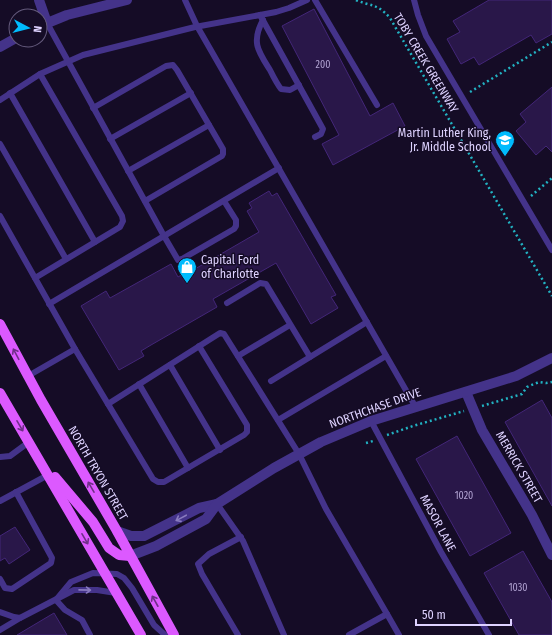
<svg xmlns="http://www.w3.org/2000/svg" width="552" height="635" font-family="'Fira Sans Condensed',sans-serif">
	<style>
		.building { fill: #291749; stroke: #432678 }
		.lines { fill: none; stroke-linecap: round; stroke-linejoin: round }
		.path { stroke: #22b2c2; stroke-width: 2.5; stroke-dasharray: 2 3; stroke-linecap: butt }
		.lane { stroke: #44338a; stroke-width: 6 }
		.street { stroke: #44338a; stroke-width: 10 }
		.primary { stroke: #dc59ff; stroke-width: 10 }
		.oneway { stroke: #6f2f88 }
		.oneway2 { stroke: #897bbf }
		.labels { text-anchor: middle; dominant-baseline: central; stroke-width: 3; stroke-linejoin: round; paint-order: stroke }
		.number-label { font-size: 10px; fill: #b1a3d2 }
		.street-label { font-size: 12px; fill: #ded2ff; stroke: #150c26 }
		.poi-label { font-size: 12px; fill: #ded2ff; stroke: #150c26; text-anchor: end }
	</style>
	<rect width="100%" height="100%" fill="#150c26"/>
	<g class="building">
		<path d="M489,0H552V34L536,43L531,35L479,65L474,57L461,64L447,39L460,32L453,21Z"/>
		<path d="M314,9L370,116L393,103L405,126L333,165L322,144L339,135L282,26Z"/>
		<path d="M552,87V152L546,146L536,155L516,131L526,122L520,114Z"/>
		<path d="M269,191L272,196L277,193L336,295L331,297L338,308L311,324L276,263L213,299L217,307L151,345L141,351L144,356L119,370L81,306L106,291L110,298L171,264L178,277L195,267V269L259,232L247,211L252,208L249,203Z"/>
		<path d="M542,400L552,418V506L505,422Z"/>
		<path d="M457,436L511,533L470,556L416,459Z"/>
		<path d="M15,527L30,550L9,564L5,558L0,561V536Z"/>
		<path d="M523,551L552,602V635H519L484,573Z"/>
		<path d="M54,613L67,635H17Z"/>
	</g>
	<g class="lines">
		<g class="path">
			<path d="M356,0C372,7 377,3 390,18L552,296"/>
			<path d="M470,92L552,42"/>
			<path d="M531,196L552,178"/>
			<path d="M482,406L522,394L527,387L539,382L546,383L552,382"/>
			<path d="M387,435L413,426L464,411"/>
			<path d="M366,443L373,441"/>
		</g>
		<g class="lane">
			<path d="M185,0L197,26L415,406"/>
			<path d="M315,0L377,105"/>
			<path d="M414,0L418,15L426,36L552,250"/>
			<path d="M260,15L323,129L321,134L315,137"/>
			<path d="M263,20C251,42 258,51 270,70C273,76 277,84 281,89L290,90L299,85"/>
			<path d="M47,23L164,236L178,260L182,259L234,229L236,226V220L224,201"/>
			<path d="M10,93L95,242"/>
			<path d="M0,100L40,74L83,55L195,27L276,12L289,8L307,0"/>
			<path d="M93,108L166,66L173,65L177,70L223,149V154L222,156L145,201"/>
			<path d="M110,139L191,93"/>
			<path d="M0,144L66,259"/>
			<path d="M128,171L209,125"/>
			<path d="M0,216L75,349L153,479L158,482H164L244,435L247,432V425L199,346"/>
			<path d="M35,278L120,227L123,221L122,216L40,74"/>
			<path d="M227,303L260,283L266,284L310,357"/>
			<path d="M49,304L279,168"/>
			<path d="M238,356L290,325"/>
			<path d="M170,365L220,450"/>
			<path d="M28,376L75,349"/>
			<path d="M271,381L367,322"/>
			<path d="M139,384L188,468"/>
			<path d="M108,404L220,333L224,334L299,454L326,509L387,614"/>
			<path d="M278,420L386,356"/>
			<path d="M371,421L441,552L489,635"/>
			<path d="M0,457L10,456L29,442"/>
			<path d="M0,501L48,475"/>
			<path d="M217,504L243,541L284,635"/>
			<path d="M0,579L5,588L12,589L51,563L52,558L16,492"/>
			<path d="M56,600L71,582L93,573L117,574L124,578L132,588L154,625L165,635"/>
			<path d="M56,600L65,610L82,620L90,635"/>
			<path d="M0,612L14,617L20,618L74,590H97L116,593"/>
			<path d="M0,630L20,618"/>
			<path d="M238,635L202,574L198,564L209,554L241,537"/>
			<path d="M349,635L387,614L399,635"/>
		</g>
		<g class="street">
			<path d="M39,0L47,23"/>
			<path d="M40,26L67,15L127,0"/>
			<path d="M0,47L16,38"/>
			<path d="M466,392L482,430L532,515L552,555"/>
			<path d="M117,531L131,536H144L199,508L217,504"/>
			<path d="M130,556L156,546L206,519L217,504L274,468L321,442L371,421L516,376L552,358"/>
		</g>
		<g class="primary">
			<path d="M0,324L41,400L117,531L174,635"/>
			<path d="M0,393L141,635"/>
			<path d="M55,477L93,522L109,548L119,555L130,556"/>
		</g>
	</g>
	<defs><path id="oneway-shaft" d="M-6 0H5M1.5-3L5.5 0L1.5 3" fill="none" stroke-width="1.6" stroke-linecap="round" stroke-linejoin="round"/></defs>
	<g class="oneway">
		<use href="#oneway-shaft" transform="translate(16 354) rotate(-118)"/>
		<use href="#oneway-shaft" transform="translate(20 426) rotate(60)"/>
		<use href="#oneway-shaft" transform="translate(91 487) rotate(-120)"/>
		<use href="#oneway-shaft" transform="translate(85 539) rotate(60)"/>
		<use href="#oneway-shaft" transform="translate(155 601) rotate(-119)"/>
	</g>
	<g class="oneway2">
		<use href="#oneway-shaft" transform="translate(181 518) rotate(152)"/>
		<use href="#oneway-shaft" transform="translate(85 590) rotate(1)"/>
	</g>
	<defs>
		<symbol id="school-pin" viewBox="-11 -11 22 30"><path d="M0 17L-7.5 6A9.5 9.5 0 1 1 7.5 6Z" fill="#00bbfd" stroke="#150c26"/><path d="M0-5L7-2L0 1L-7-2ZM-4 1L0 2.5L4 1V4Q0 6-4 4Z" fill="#fff"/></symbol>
		<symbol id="shop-pin" viewBox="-11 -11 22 30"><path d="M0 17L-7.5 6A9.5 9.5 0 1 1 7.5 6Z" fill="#00bbfd" stroke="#150c26"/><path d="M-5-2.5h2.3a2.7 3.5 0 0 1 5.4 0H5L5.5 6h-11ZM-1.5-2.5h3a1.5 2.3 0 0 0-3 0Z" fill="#fff"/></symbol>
	</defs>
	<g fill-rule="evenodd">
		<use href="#school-pin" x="494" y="129" width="22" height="30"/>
		<use href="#shop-pin" x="176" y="256" width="22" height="30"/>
	</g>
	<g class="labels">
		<g class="number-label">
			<text x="323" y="65">200</text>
			<text x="464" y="496">1020</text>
			<text x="518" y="588">1030</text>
		</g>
		<g class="street-label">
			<text transform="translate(426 63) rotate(59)">TOBY CREEK GREENWAY</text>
			<text transform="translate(375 408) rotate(-20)">NORTHCHASE DRIVE</text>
			<text transform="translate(519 467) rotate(60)">MERRICK STREET</text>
			<text transform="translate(98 473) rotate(60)">NORTH TRYON STREET</text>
			<text transform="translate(438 523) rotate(62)">MASOR LANE</text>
		</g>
		<g class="poi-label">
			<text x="491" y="133">Martin Luther King,<tspan x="491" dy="14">Jr. Middle School</tspan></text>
			<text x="201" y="260" text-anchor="start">Capital Ford<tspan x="201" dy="14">of Charlotte</tspan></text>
		</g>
	</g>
	<g transform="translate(28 28) rotate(97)"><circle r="19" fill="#150c26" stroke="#655b7d"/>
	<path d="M0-3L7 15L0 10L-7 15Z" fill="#00bbfd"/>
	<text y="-6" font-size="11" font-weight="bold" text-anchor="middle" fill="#ded2ff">N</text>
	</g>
	<path d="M416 619v6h95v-6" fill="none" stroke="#ded2ff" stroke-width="2"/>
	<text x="422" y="619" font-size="12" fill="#ded2ff" stroke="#150c26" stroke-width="3" paint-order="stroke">50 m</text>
</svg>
